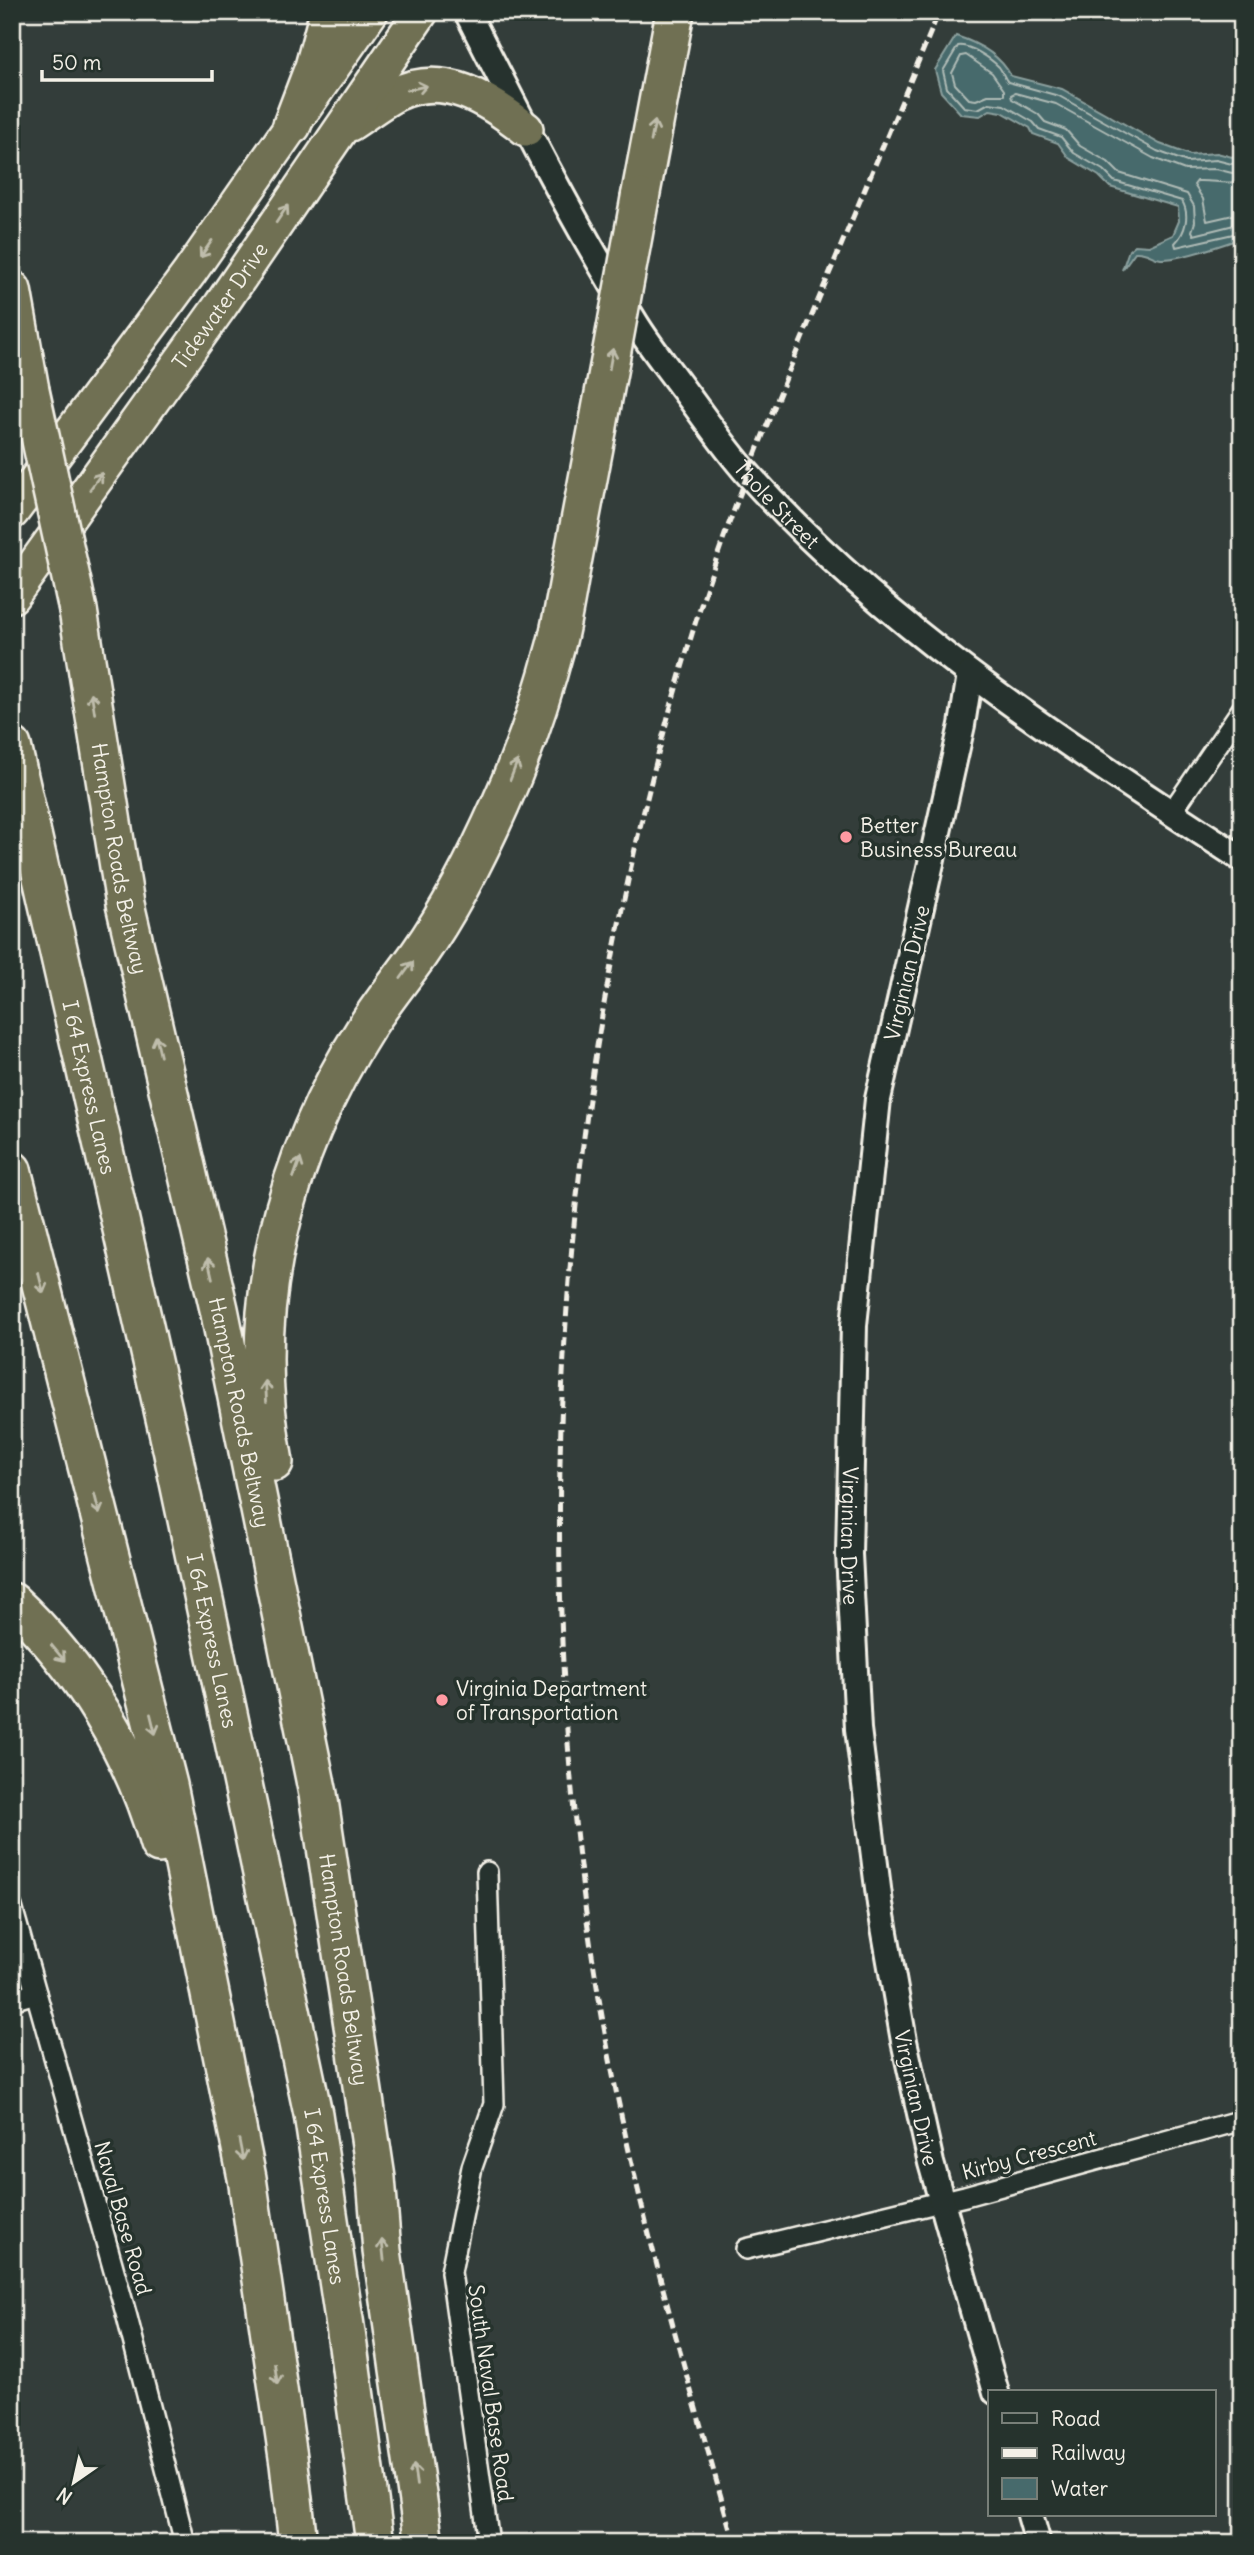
<svg xmlns="http://www.w3.org/2000/svg" width="1254" height="2555" font-family="Delius,sans-serif">
	<style>
		.water { fill: #476a6c; stroke: #8ca09e; stroke-width: 2 }
		.lines { fill: none; stroke-linecap: round; stroke-linejoin: round }
		.shore { stroke: #afbbb6; stroke-width: 2 }
		.minor-casing { stroke: #f4f1e8; stroke-width: 24 }
		.tertiary-casing { stroke: #f4f1e8; stroke-width: 30 }
		.trunk-casing { stroke: #f4f1e8; stroke-width: 38 }
		.motorway-casing { stroke: #f4f1e8; stroke-width: 42 }
		.minor { stroke: #26332d; stroke-width: 19 }
		.tertiary { stroke: #26332d; stroke-width: 24 }
		.trunk { stroke: #707052; stroke-width: 33 }
		.motorway { stroke: #707052; stroke-width: 37 }
		.rail { stroke: #f4f1e8; stroke-width: 5; stroke-dasharray: 10 5; stroke-linecap: butt }
		.motorway-bridge-casing { stroke: #f4f1e8; stroke-width: 42; stroke-linecap: butt }
		.motorway-bridge { stroke: #707052; stroke-width: 37 }
		.oneway { stroke: #bfbdac }
		.poi-dot { fill: #ff9aa2; stroke: #26332d; stroke-width: 2.5 }
		.labels { text-anchor: middle; dominant-baseline: central; stroke-width: 7; stroke-linejoin: round; paint-order: stroke }
		.street-label { font-size: 21px; fill: #f4f1e8; stroke: #26332d }
		.poi-label { font-size: 21px; fill: #f4f1e8; stroke: #26332d; text-anchor: start }
	</style>
	<rect width="100%" height="100%" fill="#333d3a"/>
	<filter id="ink" filterUnits="userSpaceOnUse"><feTurbulence type="fractalNoise" baseFrequency=".0143" numOctaves="2"/><feDisplacementMap in="SourceGraphic" scale="14" xChannelSelector="R" yChannelSelector="G"/><feConvolveMatrix kernelMatrix="1 2 1 2 8 2 1 2 1" color-interpolation-filters="sRGB"/></filter>
	<g filter="url(#ink)">
		<path class="water" d="M956,36C978,43 1000,55 1011,76L1062,89L1160,144L1190,155L1217,153L1232,157L1242,152V238C1225,244 1178,260 1161,259C1151,258 1148,251 1135,252L1122,270L1129,250L1135,245L1149,246L1173,235L1179,221L1178,207L1110,187L1099,176L1069,158L1058,143L1033,134L1030,128L1002,112L990,110L980,116L961,114L941,92L935,70Z"/>
		<g class="lines">
			<g class="shore">
				<path d="M966,55L992,73L1004,90V95H988L976,100L969,99L955,84L952,73L961,56Z"/>
				<path d="M1242,160L1232,164L1216,160L1187,162L1157,151L1059,96L1008,82C1004,78 1003,72 999,67C990,58 969,44 958,46L943,71L947,88L964,107L978,109L989,103L1004,105L1033,122L1039,129L1061,137L1074,153L1103,170L1114,181L1182,201C1190,214 1186,232 1175,243L1176,247L1242,232"/>
				<path d="M1242,170L1232,173L1216,169L1185,170L1153,158L1056,104L1015,93L1011,95L1012,99L1038,114L1045,122L1066,130L1080,146L1108,162L1119,173L1187,194L1194,206L1195,222L1192,231L1194,235L1242,223"/>
				<path d="M1242,181C1228,185 1212,180 1197,181L1194,185L1203,199L1207,221L1242,213"/>
			</g>
			<defs>
				<g id="minor">
					<path d="M1171,813L1242,709"/>
					<path d="M487,1872L494,2104L472,2167L451,2272L489,2543"/>
					<path d="M12,1907L127,2317L185,2543"/>
					<path d="M12,2000L36,1993"/>
					<path d="M746,2249L965,2196L1242,2120"/>
				</g>
				<g id="tertiary">
					<path id="s1" d="M467,12C520,117 573,222 635,322C649,345 667,367 683,389C704,417 724,447 747,473C888,631 1067,744 1242,859"/>
					<path id="s2" d="M970,674L962,725L878,1099L854,1325L849,1554L858,1729L880,1904L904,2041L931,2163L996,2392"/>
					<path d="M1030,2515L1038,2543"/>
				</g>
				<g id="trunk">
					<path d="M350,124C366,114 380,102 396,94C444,70 489,100 526,129"/>
					<path d="M12,512L190,272L371,12"/>
					<path id="s3" d="M12,596L221,305L421,12"/>
				</g>
				<g id="motorway">
					<path d="M292,125L314,67L329,12"/>
					<path d="M640,198L675,12"/>
					<path d="M12,290L30,390"/>
					<path id="s4" d="M78,610L125,904L219,1309L318,1794L376,2178L382,2251L424,2543"/>
					<path id="s5" d="M12,746L172,1449L313,2114L348,2346L375,2543"/>
					<path d="M12,1170L168,1785L247,2178L289,2464L298,2543"/>
					<path d="M274,1462C244,1309 284,1156 367,1026C383,1001 402,978 419,954C452,907 478,855 501,803C524,752 542,698 556,645C562,622 566,597 570,574C579,524 589,475 598,426"/>
					<path d="M12,1602C81,1666 134,1754 159,1844"/>
				</g>
			</defs>
			<use href="#minor" class="minor-casing"/>
			<use href="#tertiary" class="tertiary-casing"/>
			<use href="#trunk" class="trunk-casing"/>
			<use href="#motorway" class="motorway-casing"/>
			<use href="#minor" class="minor"/>
			<use href="#tertiary" class="tertiary"/>
			<use href="#trunk" class="trunk"/>
			<use href="#motorway" class="motorway"/>
			<path class="rail" d="M734,2543C689,2383 641,2223 610,2060C520,1587 552,1094 692,634C721,537 759,444 797,351C844,238 892,125 939,12"/>
			<defs>
				<g id="motorway-bridge">
					<path d="M30,390L78,610"/>
					<path d="M598,426L640,198"/>
				</g>
			</defs>
			<use href="#motorway-bridge" class="motorway-bridge-casing"/>
			<use href="#motorway-bridge" class="motorway-bridge"/>
		</g>
		<defs><path id="oneway-shaft" d="M-6 0H5M1.5-3L5.5 0L1.5 3" fill="none" stroke-width="1.6" stroke-linecap="round" stroke-linejoin="round" transform="scale(1.75)"/></defs>
		<g class="oneway">
			<use href="#oneway-shaft" transform="translate(417 88) rotate(-12)"/>
			<use href="#oneway-shaft" transform="translate(653 131) rotate(-79)"/>
			<use href="#oneway-shaft" transform="translate(282 214) rotate(-56)"/>
			<use href="#oneway-shaft" transform="translate(206 249) rotate(125)"/>
			<use href="#oneway-shaft" transform="translate(611 359) rotate(-80)"/>
			<use href="#oneway-shaft" transform="translate(96 481) rotate(-54)"/>
			<use href="#oneway-shaft" transform="translate(93 703) rotate(-99)"/>
			<use href="#oneway-shaft" transform="translate(514 770) rotate(-69)"/>
			<use href="#oneway-shaft" transform="translate(407 970) rotate(-54)"/>
			<use href="#oneway-shaft" transform="translate(158 1046) rotate(-103)"/>
			<use href="#oneway-shaft" transform="translate(297 1168) rotate(-70)"/>
			<use href="#oneway-shaft" transform="translate(210 1268) rotate(-103)"/>
			<use href="#oneway-shaft" transform="translate(41 1283) rotate(76)"/>
			<use href="#oneway-shaft" transform="translate(266 1391) rotate(-93)"/>
			<use href="#oneway-shaft" transform="translate(97 1504) rotate(76)"/>
			<use href="#oneway-shaft" transform="translate(58 1653) rotate(50)"/>
			<use href="#oneway-shaft" transform="translate(153 1724) rotate(76)"/>
			<use href="#oneway-shaft" transform="translate(241 2150) rotate(79)"/>
			<use href="#oneway-shaft" transform="translate(383 2250) rotate(-96)"/>
			<use href="#oneway-shaft" transform="translate(276 2374) rotate(82)"/>
			<use href="#oneway-shaft" transform="translate(415 2475) rotate(-98)"/>
		</g>
	</g>
	<g class="poi-dot">
		<circle cx="846" cy="837" r="7"/>
		<circle cx="442" cy="1700" r="7"/>
	</g>
	<g class="labels">
		<g class="street-label">
			<text stroke="none"><textPath href="#s3" startOffset="357">Tidewater Drive</textPath></text>
			<text stroke="none"><textPath href="#s1" startOffset="584">Thole Street</textPath></text>
			<text stroke="none"><textPath href="#s4" startOffset="252">Hampton Roads Beltway</textPath></text>
			<text transform="translate(907 973) rotate(-77)">Virginian Drive</text>
			<text stroke="none"><textPath href="#s5" startOffset="350">I 64 Express Lanes</textPath></text>
			<text stroke="none"><textPath href="#s4" startOffset="819">Hampton Roads Beltway</textPath></text>
			<text stroke="none"><textPath href="#s2" startOffset="873">Virginian Drive</textPath></text>
			<text stroke="none"><textPath href="#s5" startOffset="917">I 64 Express Lanes</textPath></text>
			<text stroke="none"><textPath href="#s4" startOffset="1386">Hampton Roads Beltway</textPath></text>
			<text stroke="none"><textPath href="#s2" startOffset="1440">Virginian Drive</textPath></text>
			<text transform="translate(1029 2155) rotate(-15)">Kirby Crescent</text>
			<text stroke="none"><textPath href="#s5" startOffset="1484">I 64 Express Lanes</textPath></text>
			<text transform="translate(123 2218) rotate(74)">Naval Base Road</text>
			<text transform="translate(491 2393) rotate(82)">South Naval Base Road</text>
		</g>
		<g class="poi-label">
			<text x="860" y="825">Better<tspan x="860" dy="24">Business Bureau</tspan></text>
			<text x="456" y="1688">Virginia Department<tspan x="456" dy="24">of Transportation</tspan></text>
		</g>
	</g>
	<rect width="1254" height="2555" fill="none" stroke="#26332d" stroke-width="42"/>
	<rect x="21" y="21" width="1212" height="2513" fill="none" stroke="#f4f1e8" stroke-width="2.5" filter="url(#ink)"/>
	<rect x="988" y="2390" width="228" height="126" fill="#26332d" stroke="#787f78" stroke-width="2"/>
	<rect x="1002" y="2413" width="35" height="10" fill="#26332d" stroke="#787f78" stroke-width="2"/>
	<text x="1051" y="2426" font-size="21" fill="#f4f1e8">Road</text>
	<rect x="1002" y="2448" width="35" height="10" fill="#f4f1e8" stroke="#787f78" stroke-width="2"/>
	<text x="1051" y="2460" font-size="21" fill="#f4f1e8">Railway</text>
	<rect x="1002" y="2478" width="35" height="21" fill="#476a6c" stroke="#787f78" stroke-width="2"/>
	<text x="1051" y="2496" font-size="21" fill="#f4f1e8">Water</text>
	<g transform="translate(74 2482) rotate(214)" stroke="#26332d" stroke-width="5" paint-order="stroke">
	<path d="M0-5L12 26L0 18L-12 26Z" fill="#f4f1e8"/>
	<text y="-10" font-size="19" font-weight="bold" text-anchor="middle" fill="#f4f1e8">N</text>
	</g>
	<path d="M42 70v10h170v-10" fill="none" stroke="#f4f1e8" stroke-width="3.5"/>
	<text x="52" y="70" font-size="21" fill="#f4f1e8" stroke="#26332d" stroke-width="5" paint-order="stroke">50 m</text>
</svg>
